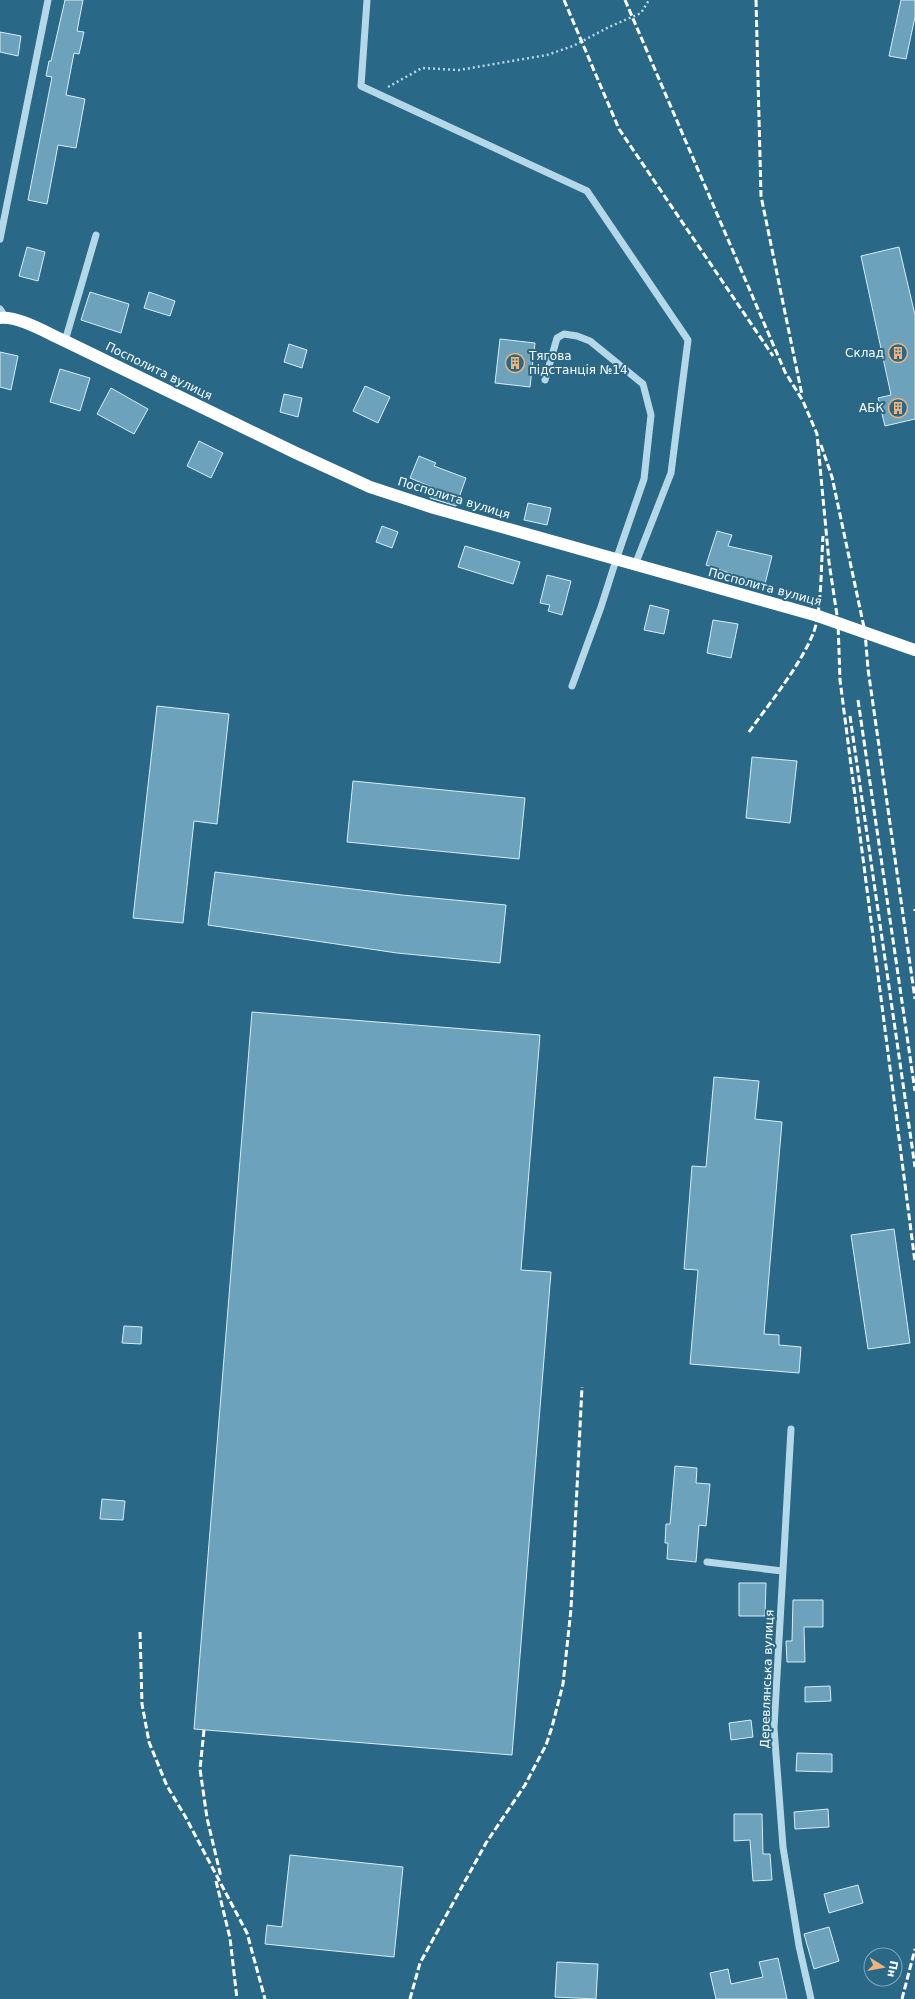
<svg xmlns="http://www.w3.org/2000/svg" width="915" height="1999" font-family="'DejaVu Sans',sans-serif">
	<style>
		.building { fill: #6ca2bb; stroke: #d8edf6 }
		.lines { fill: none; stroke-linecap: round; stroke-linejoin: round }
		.path { stroke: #b4d8e8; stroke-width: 2.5; stroke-dasharray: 2 3; stroke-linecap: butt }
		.minor { stroke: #b4d8e8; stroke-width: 7 }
		.highway { stroke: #fff; stroke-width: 12 }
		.rail { stroke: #fff; stroke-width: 3; stroke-dasharray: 7 3; stroke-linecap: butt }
		.labels { text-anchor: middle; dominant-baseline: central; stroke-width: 4; stroke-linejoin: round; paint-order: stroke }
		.poi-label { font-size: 12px; fill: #fff; stroke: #296886; text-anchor: end }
		.street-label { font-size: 12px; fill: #fff; stroke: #296886 }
	</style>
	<rect width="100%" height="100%" fill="#296886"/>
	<g class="building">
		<path d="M65,0H83L77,31L84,32L79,54L74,53L66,95L85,99L76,148L58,145L47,204L28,200L52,77L46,76L49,61H51Z"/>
		<path d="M901,0H915V17L906,59L889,56Z"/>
		<path d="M0,32L21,36L18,56L0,52Z"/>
		<path d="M27,247L45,252L38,281L19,276Z"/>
		<path d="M899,247L915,315V419L885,426L878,398L891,395L861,256Z"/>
		<path d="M90,292L129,304L121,333L81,320Z"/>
		<path d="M149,292L175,301L170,316L144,308Z"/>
		<path d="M500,339L535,343L530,387L495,383Z"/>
		<path d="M289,344L307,350L302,368L284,362Z"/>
		<path d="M0,352L18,356L11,390L0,387Z"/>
		<path d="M60,369L90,378L80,411L50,402Z"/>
		<path d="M365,386L390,397L378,423L353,411Z"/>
		<path d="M111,388L148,409L134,434L97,414Z"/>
		<path d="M284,394L302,398L298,417L280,412Z"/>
		<path d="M199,441L223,453L211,478L187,466Z"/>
		<path d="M419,456L436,463L434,466L466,478L456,506L430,498L434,488L410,478Z"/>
		<path d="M528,503L551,508L547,525L524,520Z"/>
		<path d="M382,526L398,532L392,548L376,542Z"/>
		<path d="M717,531L732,535L728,546L772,556L764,588L734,581L735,575L706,565Z"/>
		<path d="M465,546L520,562L513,584L458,567Z"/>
		<path d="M547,575L571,581L562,615L548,611L550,605L540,603Z"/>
		<path d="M650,605L669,610L664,634L644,630Z"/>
		<path d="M713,620L738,624L731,658L707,653Z"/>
		<path d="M157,706L229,714L217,824L194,821L183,923L133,918Z"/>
		<path d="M752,757L797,761L790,823L746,818Z"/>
		<path d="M353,781L525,798L519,859L347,842Z"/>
		<path d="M215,872L402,895L506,905L500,963L397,953L208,925Z"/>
		<path d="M252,1012L540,1035L521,1270L551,1272L512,1755L194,1729Z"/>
		<path d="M714,1077L759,1081L755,1119L782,1122L764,1334L779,1335V1345L801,1347L799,1373L690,1364L698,1270L684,1269L692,1166L706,1167Z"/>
		<path d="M894,1229L910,1343L868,1349L851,1235Z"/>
		<path d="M124,1326L142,1327L141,1344L122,1343Z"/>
		<path d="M675,1466L697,1468L696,1483L710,1484L706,1526L699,1525L696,1562L667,1559L668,1543H665L666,1524H670Z"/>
		<path d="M102,1499L125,1501L123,1520L100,1519Z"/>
		<path d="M739,1583H766L765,1616H739Z"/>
		<path d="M793,1600H823V1627H804L805,1662H787L786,1641H792Z"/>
		<path d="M830,1686L831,1701L805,1702V1687Z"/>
		<path d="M751,1720L753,1737L731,1740L729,1723Z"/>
		<path d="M797,1753L832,1754V1772L796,1771Z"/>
		<path d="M828,1809L829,1827L795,1829L794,1812Z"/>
		<path d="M734,1814H762L763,1854H770L772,1880L753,1881L750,1840L734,1841Z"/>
		<path d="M290,1855L403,1867L394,1957L265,1944L267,1925L282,1927Z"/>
		<path d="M858,1885L863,1903L829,1913L824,1894Z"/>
		<path d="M829,1927L839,1961L814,1969L804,1934Z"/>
		<path d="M778,1958L787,1999H716L710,1973L728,1969L731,1984L763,1977L759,1962Z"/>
		<path d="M557,1962L598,1964L596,1999L555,1997Z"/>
	</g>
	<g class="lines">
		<path class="path" d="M388,87L422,68L459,70L547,55L573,46L609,27L641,13L649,0"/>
		<g class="minor">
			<path d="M367,0L361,86L587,191L688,340L671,473L635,565"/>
			<path d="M0,239L48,0"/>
			<path d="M0,309L6,318"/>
			<path d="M65,341L96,235"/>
			<path d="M545,380L557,338L564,334L577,336L590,341L643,384L651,415L644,479L616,560L601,607L572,686"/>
			<path d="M791,1429L774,1728L783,1847L799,1946L811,1999"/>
			<path d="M707,1562L782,1571"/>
		</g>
		<path class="highway" d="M0,318C19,316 47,333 65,341L296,453L370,487L434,508L818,616L915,650"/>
		<g class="rail">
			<path d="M564,0L619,129L773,356"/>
			<path d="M625,0L785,372L803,401L817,434L829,562L838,622L840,680L915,1262"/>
			<path d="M756,0L761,196L802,395"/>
			<path d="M821,445L832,477L865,632L868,669L915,999"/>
			<path d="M858,700L915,1091"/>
			<path d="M850,716L915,1167"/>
			<path d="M749,732C771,701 798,669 813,634C822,612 821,562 823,536"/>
			<path d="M915,909V911"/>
			<path d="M140,1632L142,1704L149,1742L167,1786L185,1816L247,1933L265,1999"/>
			<path d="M204,1730L200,1769L207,1818L221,1877"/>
			<path d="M216,1881L230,1938L237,1999"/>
			<path d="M410,1999L420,1963L486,1843L525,1785L546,1745L552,1727L563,1684L571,1609L582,1387"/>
			<path d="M902,1999L915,1949"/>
		</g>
	</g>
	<defs>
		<symbol id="building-ring" viewBox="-11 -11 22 22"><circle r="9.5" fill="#296886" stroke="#efb27b" stroke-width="1.5"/><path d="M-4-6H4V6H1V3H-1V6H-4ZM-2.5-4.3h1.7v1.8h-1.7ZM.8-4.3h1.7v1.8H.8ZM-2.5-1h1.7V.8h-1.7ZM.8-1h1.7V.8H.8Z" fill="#efb27b"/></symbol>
	</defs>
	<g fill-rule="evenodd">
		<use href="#building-ring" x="887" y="342" width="22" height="22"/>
		<use href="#building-ring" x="504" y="352" width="22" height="22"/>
		<use href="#building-ring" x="887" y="397" width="22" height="22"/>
	</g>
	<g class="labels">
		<g class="poi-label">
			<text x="884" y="353">Склад</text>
			<text x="529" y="356" text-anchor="start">Тягова<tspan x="529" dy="14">пiдстанцiя №14</tspan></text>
			<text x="884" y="408">АБК</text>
		</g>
		<g class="street-label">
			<text transform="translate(159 371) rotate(26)">Посполита вулиця</text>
			<text transform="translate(454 498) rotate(17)">Посполита вулиця</text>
			<text transform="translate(765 587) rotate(15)">Посполита вулиця</text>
			<text transform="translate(767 1679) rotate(-88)">Деревлянська вулиця</text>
		</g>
	</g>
	<g transform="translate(883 1967) rotate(101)"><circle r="19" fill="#296886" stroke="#7fa4b6"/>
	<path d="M0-3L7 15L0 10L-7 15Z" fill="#efb27b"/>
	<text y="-6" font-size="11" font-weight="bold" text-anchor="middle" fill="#ffffff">Пн</text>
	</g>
</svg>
